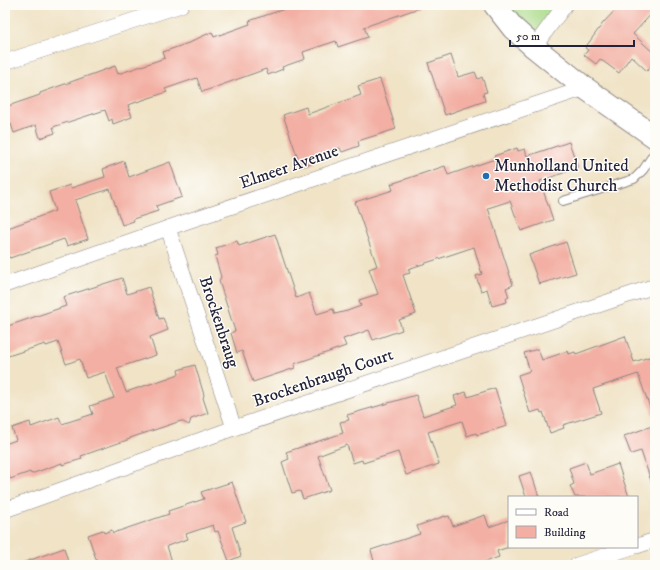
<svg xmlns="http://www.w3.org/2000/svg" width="660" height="570" font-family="'IM FELL DW Pica',serif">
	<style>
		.green { fill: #a9da88; stroke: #667e62 }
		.building { fill: #f3afa3 }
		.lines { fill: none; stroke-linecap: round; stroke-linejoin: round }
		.lane-casing { stroke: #898280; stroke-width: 10 }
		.street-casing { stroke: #898280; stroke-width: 16 }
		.secondary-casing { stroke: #898280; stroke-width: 24 }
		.lane { stroke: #fff; stroke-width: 8 }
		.street { stroke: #fff; stroke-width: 15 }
		.secondary { stroke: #fff; stroke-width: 22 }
		.poi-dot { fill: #1f6fb2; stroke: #fdfcf7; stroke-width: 1.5 }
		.labels { text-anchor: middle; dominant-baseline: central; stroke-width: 3; stroke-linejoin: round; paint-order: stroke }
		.poi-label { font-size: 17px; fill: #22223b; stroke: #fdfcf7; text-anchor: start }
		.street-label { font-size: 17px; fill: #22223b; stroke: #fdfcf7 }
	</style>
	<rect width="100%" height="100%" fill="#fdfcf7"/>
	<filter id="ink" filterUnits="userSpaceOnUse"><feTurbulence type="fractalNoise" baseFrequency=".025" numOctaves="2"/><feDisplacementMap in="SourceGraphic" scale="8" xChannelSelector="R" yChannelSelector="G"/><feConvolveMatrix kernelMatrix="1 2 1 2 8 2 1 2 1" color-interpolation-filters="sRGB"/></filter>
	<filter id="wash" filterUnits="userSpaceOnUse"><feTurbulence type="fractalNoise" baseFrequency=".012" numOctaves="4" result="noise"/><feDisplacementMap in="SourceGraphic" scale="16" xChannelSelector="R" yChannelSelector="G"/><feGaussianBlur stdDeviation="0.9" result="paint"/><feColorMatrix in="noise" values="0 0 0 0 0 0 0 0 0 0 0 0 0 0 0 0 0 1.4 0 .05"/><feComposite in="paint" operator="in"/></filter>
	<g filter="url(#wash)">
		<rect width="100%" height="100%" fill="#f0e3c6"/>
		<path class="green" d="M498,5H568L534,47Z"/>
		<g id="blocks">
			<g class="building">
				<path d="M296,5H421L422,7L364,27L368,37L338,47L336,41L303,52L305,59L282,67L283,69L268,75L266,69L202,92L197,78L165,89L167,92L128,105L132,117L113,124L112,119L109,121L105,110L53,127L55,133L40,138L36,125L14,133L11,124L5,126V107L40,95V93L115,66L118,74L165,58L163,52L194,41V40L212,32L214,37L250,24L249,21Z"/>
				<path d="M620,5H655V10L633,34L655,54V62L647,71L631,56L619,73L600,59L596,64L584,55L588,50L585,48L603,23Z"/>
				<path d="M451,55L458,77L475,72L478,79L482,77L487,92L483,93L485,101L445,115L428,63Z"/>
				<path d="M380,79L396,129L358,141L359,146L342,152L340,148L312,157L314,163L301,167L283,115L306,107L308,114L361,95L358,86Z"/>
				<path d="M569,142L578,168L540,181L553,220L521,231L510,201L488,208L513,285L506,288L509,297L506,298L507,302L492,306L487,289L481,291L476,276L482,274L474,247L408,269L410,273L403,275L416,314L399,320L402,330L373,340L369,330L355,335L343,339L346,346L294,364L295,368L253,382L242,351L237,353L231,333L235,331L219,281L221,277L215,256L218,255L216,248L237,241L239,246L275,234L296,298L309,293L317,314L333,309L335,314L347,311L361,306L359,300L378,294L369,269L377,266L355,202L393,190L391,184L445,166L448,175L495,159L494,156L517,148L518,151L525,149L527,156Z"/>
				<path d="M124,161L129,177L170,162L182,197L156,206L158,211L133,219L134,221L122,225L110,189L75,200L88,239L67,246L64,239L10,258V257L5,259V229L55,211L49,192L70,185L71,188L105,177L103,169Z"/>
				<path d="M566,242L576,273L539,284L529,255Z"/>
				<path d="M122,278L127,294L149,287L159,319L163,318L168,330L150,337L156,355L117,368L126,392L168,378L179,374L178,370L195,365L204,395L203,398L208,413L191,419L189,425L181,421L130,438V439L81,456L82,459L62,465V463L31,474L30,472L10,479L8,474L5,475V444L16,440L12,428L30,422L31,427L59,417L62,424L93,414L90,406L114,398L105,372L86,378L80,359L66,364L58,342L46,346L45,344L5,357V327L66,306L63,297Z"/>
				<path d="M625,336L634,362L655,355V415L653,416L638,374L593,389L601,413L563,425L564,428L550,433L543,412L541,413L540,410L530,413L518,375L530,371L524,353L538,349L542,360L568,351L569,354L575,352L576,354Z"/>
				<path d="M495,388L507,426L477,435L476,433L467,436L462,421L428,432L439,464L406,475L398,452L363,463L362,460L353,463L347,445L318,456L330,490L303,499L300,491L292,493L282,462L289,459L286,452L343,433L340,422L349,420L347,415L416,395L423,416L457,405L454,396L466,392L468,397Z"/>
				<path d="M655,425V486L653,487L641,451L631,454L624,436Z"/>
				<path d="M586,462L590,474L618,464L629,497H575L570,486L574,484L569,468Z"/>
				<path d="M531,472L539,497H526L519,476Z"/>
				<path d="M232,482L246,522L232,527L241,556L229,561L218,531L215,532L213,525L186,534L188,539L167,546L173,565H98L88,535L103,530L104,533L112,530L113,533L169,514L168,511L204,499L201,492Z"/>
				<path d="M485,515L489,527L509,520V547L497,551L499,557L476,565H375L371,550L420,534L417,526L445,516V517L449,516L453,526Z"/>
				<path d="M64,548L69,565H22V563Z"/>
			</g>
		</g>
	</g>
	<g filter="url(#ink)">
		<use href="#blocks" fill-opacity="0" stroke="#898280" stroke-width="1"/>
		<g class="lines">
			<defs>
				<path id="lane" d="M563,201L634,179L643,170L655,152"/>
				<g id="street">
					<path d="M534,47L565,5"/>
					<path d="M5,62L181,5"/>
					<path d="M168,228L234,428"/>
					<path d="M5,285L188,221L585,88"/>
					<path d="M5,510L234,428L655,286"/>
					<path d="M637,546L655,540"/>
					<path d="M577,565L632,547"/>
				</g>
				<path id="secondary" d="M495,5L513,28L534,47L585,88L655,137"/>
			</defs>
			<use href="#lane" class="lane-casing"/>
			<use href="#street" class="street-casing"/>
			<use href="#secondary" class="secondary-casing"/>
			<use href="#lane" class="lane"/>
			<use href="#street" class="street"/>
			<use href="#secondary" class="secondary"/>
		</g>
	</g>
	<circle class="poi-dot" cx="486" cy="176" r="4"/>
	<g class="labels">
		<g class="poi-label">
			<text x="494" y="166">Munholland United<tspan x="494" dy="20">Methodist Church</tspan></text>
		</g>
		<g class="street-label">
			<text transform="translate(289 167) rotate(-19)">Elmeer Avenue</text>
			<text transform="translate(219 322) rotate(72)">Brockenbraug</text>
			<text transform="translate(323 378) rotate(-19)">Brockenbraugh Court</text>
		</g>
	</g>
	<rect width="660" height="570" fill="none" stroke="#fdfcf7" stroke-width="20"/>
	<rect x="508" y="496" width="130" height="52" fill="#fdfcf7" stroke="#a5a5ac"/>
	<rect x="516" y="509" width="20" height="6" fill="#ffffff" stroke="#a5a5ac"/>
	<text x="544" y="516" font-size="12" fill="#22223b">Road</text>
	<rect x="516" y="526" width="20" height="12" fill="#f3afa3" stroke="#a5a5ac"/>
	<text x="544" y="536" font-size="12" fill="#22223b">Building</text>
	<path d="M510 40v6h124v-6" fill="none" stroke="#22223b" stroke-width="2"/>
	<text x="516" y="40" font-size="12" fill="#22223b" stroke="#fdfcf7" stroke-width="3" paint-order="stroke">50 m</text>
</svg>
